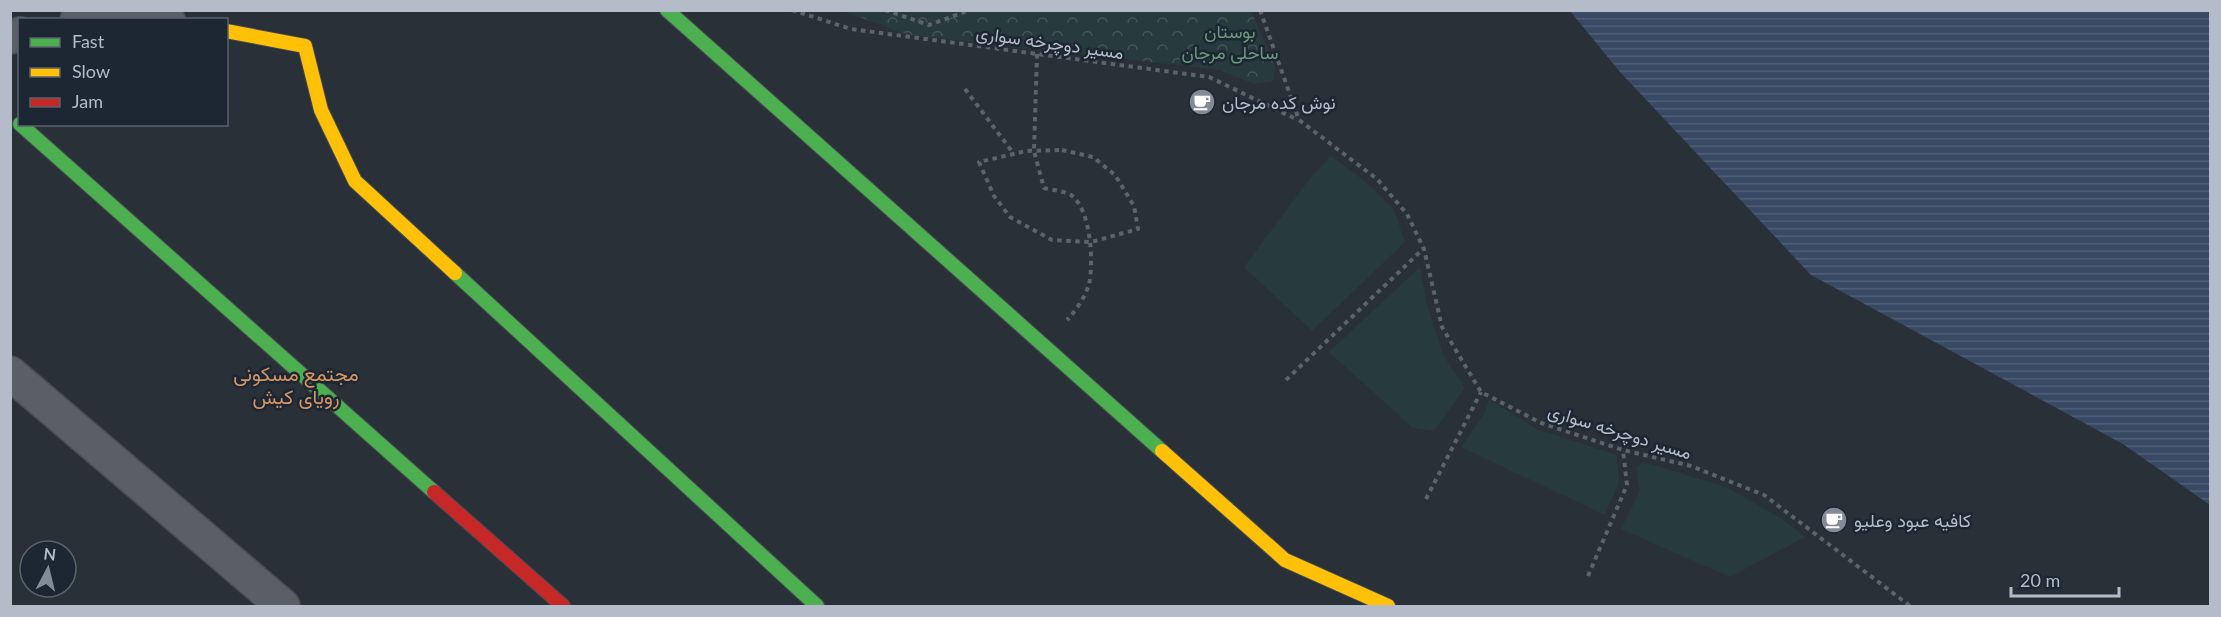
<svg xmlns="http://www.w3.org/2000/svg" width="2221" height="617" font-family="Lato,Vazirmatn,sans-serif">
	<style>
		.green { fill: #273a3e }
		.park { fill: url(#park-crowns) }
		.water { fill: url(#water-rules) }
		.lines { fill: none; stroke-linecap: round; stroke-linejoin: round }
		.street-casing { stroke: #484c53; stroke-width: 36 }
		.fast-casing { stroke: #484c53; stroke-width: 16 }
		.slow-casing { stroke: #484c53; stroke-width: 16 }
		.jam-casing { stroke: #484c53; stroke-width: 16 }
		.path { stroke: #5d636a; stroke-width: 4; stroke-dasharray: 4.5 4.5; stroke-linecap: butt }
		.street { stroke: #5a5e66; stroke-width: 33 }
		.fast { stroke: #4caf50; stroke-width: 14 }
		.slow { stroke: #ffc107; stroke-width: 14 }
		.jam { stroke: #c62828; stroke-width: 14 }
		.labels { text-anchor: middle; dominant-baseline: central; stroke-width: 5; stroke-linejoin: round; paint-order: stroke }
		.park-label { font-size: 18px; fill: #6b9a76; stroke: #1d2633 }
		.street-label { font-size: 18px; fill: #b4bcc9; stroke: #1d2633 }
		.poi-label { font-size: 18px; fill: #b4bcc9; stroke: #1d2633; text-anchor: start }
		.neighbourhood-label { font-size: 20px; fill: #d59563; stroke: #1d2633 }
	</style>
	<defs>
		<pattern id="park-crowns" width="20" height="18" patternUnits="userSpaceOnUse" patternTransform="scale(1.5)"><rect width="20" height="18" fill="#273a3e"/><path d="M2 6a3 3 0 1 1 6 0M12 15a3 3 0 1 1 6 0" fill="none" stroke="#445559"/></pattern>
		<pattern id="water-rules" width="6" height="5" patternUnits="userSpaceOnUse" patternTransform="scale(1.5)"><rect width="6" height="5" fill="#384963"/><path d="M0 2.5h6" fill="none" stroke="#526178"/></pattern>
	</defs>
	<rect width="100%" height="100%" fill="#2a3038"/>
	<g class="green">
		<path d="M1331,156L1366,182L1394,210L1405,242L1312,331L1244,267L1311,177Z"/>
		<path d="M1420,267L1427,304L1443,355L1465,388L1434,431L1413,428L1329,352Z"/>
		<path d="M1489,400L1537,429L1617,455L1619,482L1605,515L1461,447L1484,414Z"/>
		<path d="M1644,462L1726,487L1781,518L1805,537L1730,577L1621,529L1640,491L1636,467Z"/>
	</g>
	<path class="park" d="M843,11H1251L1275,66L1273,81L1254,84L1220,70L905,34Z"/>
	<path class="water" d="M1570,11H2210V505L2123,444L1811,275L1620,72Z"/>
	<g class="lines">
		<defs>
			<g id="street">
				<path d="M122,10L168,20"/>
				<path d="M77,20L112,10"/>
				<path d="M10,37L20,34"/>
				<path d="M10,373L283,606"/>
			</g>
			<g id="fast">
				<path d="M667,10L1162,451"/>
				<path d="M20,124L434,492"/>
				<path d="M455,273L817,606"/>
			</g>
			<g id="slow">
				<path d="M226,31L305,46L321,110L355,181L455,273"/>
				<path d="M1162,451L1285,560L1388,606"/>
			</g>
			<path id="jam" d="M434,492L563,606"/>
		</defs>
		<use href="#street" class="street-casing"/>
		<use href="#fast" class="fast-casing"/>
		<use href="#slow" class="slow-casing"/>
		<use href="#jam" class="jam-casing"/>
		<g class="path">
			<path d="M792,10L851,29L1209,77L1298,120"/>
			<path d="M885,10L929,25L970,10"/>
			<path d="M1260,10L1299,120L1377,179L1407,214L1424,249L1442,327L1481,392L1541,423L1623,450L1691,466L1764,495L1910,606"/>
			<path d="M1037,54L1034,151L1044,188C1052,190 1064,191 1071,195C1091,209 1094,263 1089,284C1085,298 1076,310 1067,320"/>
			<path d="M965,89L1014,154"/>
			<path d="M1062,150L1093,157L1115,175L1134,206L1138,229L1091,242L1052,240L1010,217L994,196L979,162L1026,151Z"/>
			<path d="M1286,380L1423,249"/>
			<path d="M1426,499L1481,392"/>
			<path d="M1588,576L1627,485L1623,450"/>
		</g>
		<use href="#street" class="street"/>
		<use href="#fast" class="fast"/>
		<use href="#slow" class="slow"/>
		<use href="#jam" class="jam"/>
	</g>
	<defs>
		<symbol id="cafe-disc" viewBox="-11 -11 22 22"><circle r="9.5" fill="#848b96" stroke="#1d2633"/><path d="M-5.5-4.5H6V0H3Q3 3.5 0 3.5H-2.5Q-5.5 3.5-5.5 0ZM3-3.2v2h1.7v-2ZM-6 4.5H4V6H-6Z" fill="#fff"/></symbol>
	</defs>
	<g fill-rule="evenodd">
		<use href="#cafe-disc" x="1187" y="87" width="30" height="30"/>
		<use href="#cafe-disc" x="1819" y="505" width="30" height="30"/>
	</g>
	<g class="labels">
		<g class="park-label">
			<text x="1230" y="31">بوستان<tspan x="1230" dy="21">ساحلی مرجان</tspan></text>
		</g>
		<g class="street-label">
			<text transform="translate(1050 42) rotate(8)">مسیر دوچرخه سواری</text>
			<text transform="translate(1620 431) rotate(17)">مسیر دوچرخه سواری</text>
		</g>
		<g class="poi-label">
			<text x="1222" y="102">نوش کده مرجان</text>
			<text x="1854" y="520">کافیه عبود وعلیو</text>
		</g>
		<g class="neighbourhood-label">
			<text x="296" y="373">مجتمع مسکونی<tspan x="296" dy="23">رویای کیش</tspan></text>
		</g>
	</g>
	<rect width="2221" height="617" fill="none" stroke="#b4bcc9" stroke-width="24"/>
	<rect x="18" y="18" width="210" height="108" fill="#1d2633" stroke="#59626f" stroke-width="1.5"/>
	<rect x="30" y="38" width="30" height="9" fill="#4caf50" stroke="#59626f" stroke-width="1.5"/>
	<text x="72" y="48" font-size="18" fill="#b4bcc9">Fast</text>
	<rect x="30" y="68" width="30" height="9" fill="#ffc107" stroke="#59626f" stroke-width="1.5"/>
	<text x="72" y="78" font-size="18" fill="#b4bcc9">Slow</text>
	<rect x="30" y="98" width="30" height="9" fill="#c62828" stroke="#59626f" stroke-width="1.5"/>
	<text x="72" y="108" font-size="18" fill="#b4bcc9">Jam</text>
	<g transform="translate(48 569) rotate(7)"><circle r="28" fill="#1d2633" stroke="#59626f" stroke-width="1.5"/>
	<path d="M0-4.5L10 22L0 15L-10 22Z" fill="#848b96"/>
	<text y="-9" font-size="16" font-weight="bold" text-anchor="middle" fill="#b4bcc9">N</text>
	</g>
	<path d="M2011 587v9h108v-9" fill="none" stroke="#b4bcc9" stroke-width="3"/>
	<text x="2020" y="587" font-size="18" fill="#b4bcc9" stroke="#1d2633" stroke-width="4.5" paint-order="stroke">20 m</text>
</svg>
